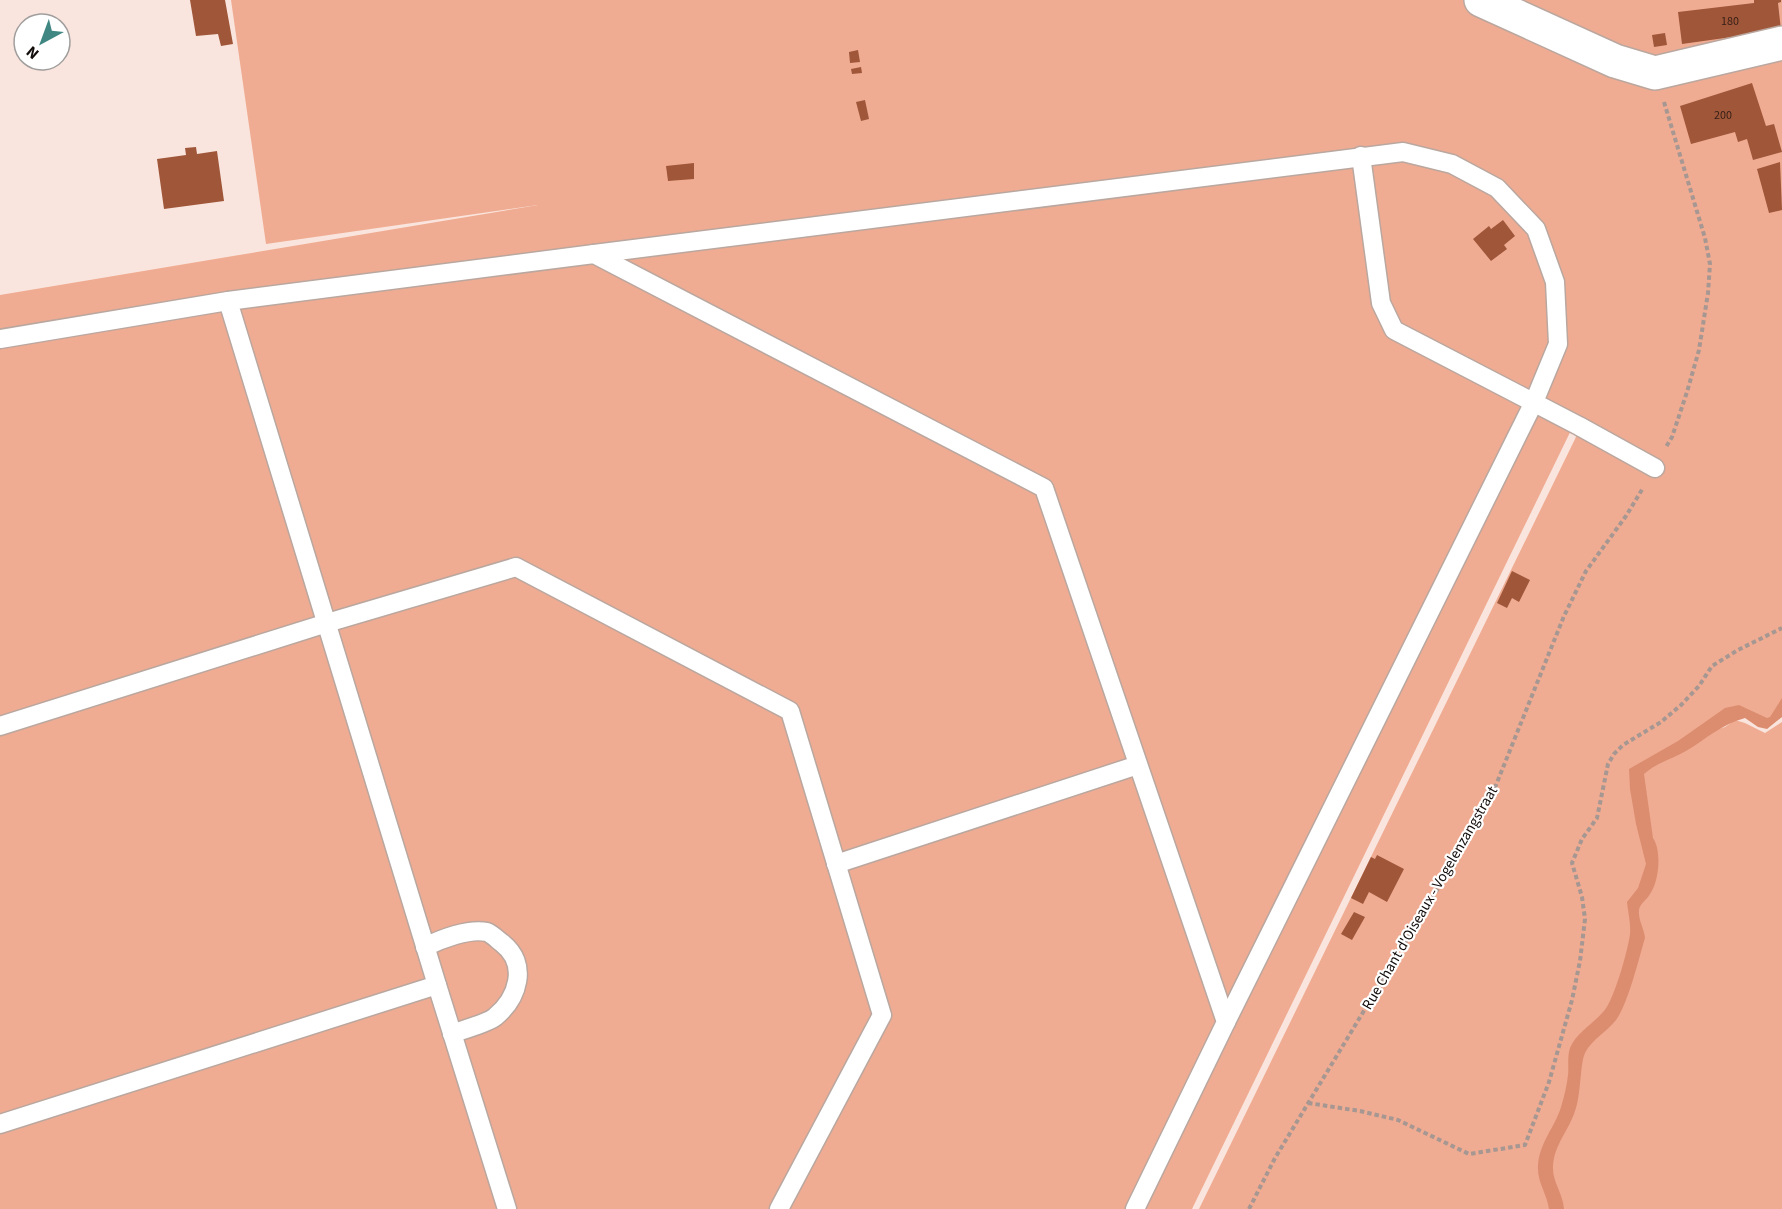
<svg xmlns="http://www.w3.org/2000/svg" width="1782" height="1209" font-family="'Source Sans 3',sans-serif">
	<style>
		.green { fill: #efac92 }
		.water { fill: #dc8d6f }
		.building { fill: #9f5639 }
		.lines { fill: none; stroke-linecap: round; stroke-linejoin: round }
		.service-casing { stroke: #baa79f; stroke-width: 21 }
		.minor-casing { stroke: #baa79f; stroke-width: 36 }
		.path { stroke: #a79792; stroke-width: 4; stroke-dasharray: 4.5 3; stroke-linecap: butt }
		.service { stroke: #fff; stroke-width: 18 }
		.minor { stroke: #fff; stroke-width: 33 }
		.labels { text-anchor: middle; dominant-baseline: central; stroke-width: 4.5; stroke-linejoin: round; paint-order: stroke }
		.number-label { font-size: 12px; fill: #351e16 }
		.street-label { font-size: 15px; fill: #120c0a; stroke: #fff }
	</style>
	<rect width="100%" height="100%" fill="#fae5de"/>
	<path class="green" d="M231,0H1782V710L1772,721L1733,713L1706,733L1725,727L1735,720L1745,723L1765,733L1782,722V1209H1199L1575,439L1584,419L1578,416L1192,1209H0V295L538,205L266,244Z"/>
	<path class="water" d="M1782,698V717L1767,729L1758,727L1745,718C1722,724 1706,739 1686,751C1672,759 1656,763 1644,774L1653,838C1662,851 1659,882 1650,894C1647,900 1640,903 1639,910C1638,920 1644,928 1645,938C1639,958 1628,1004 1616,1020C1607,1032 1592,1039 1585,1053C1580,1063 1581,1096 1575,1111C1569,1130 1554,1145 1553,1166C1552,1182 1563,1193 1564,1209H1549C1547,1194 1537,1182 1538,1166C1539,1143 1555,1127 1561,1107C1564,1097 1567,1085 1568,1075C1569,1066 1567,1057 1570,1048C1577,1032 1593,1024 1604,1011C1614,1000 1628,950 1630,934C1631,923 1628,913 1627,902L1638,888L1646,864L1636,824L1630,789L1629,769L1678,741L1725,708L1739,705L1767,718L1770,717Z"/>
	<g class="building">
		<path d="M190,0H225L233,44L221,46L218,34L196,36Z"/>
		<path d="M1754,0H1781V2L1778,3L1781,30L1682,44L1678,12L1754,3Z"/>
		<path d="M1665,33L1667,45L1654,47L1652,35Z"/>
		<path d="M858,50L860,62L850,63L849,52Z"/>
		<path d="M861,67L862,73L852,74L851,69Z"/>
		<path d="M1752,83L1766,126L1774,124L1782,152L1753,160L1747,139L1738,142L1735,132L1691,144L1680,106Z"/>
		<path d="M865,100L869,119L861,121L856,102Z"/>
		<path d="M196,147L197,154L217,151L224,201L164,209L157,159L186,155L185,148Z"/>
		<path d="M1780,162L1782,210L1769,213L1757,169Z"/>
		<path d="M694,163V179L668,181L666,166Z"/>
		<path d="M1503,220L1515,236L1504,245L1507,249L1491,261L1473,239L1489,226L1491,229Z"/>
		<path d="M1512,571L1530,580L1519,602L1512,598L1507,608L1497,603Z"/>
		<path d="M1377,855L1404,869L1387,902L1369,892L1363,904L1351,898L1371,857L1375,859Z"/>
		<path d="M1354,912L1365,917L1352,940L1341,934Z"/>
	</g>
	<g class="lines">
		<defs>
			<g id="service">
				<path d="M1361,156L1381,303L1394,330L1579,426L1655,468"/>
				<path d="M594,254L1403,152L1452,164L1497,188L1536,229L1555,282L1558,344L1534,402L1226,1022"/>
				<path d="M0,339L228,301"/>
				<path d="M0,726L327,623L516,567L790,711L882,1015L779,1209"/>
				<path d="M836,864L1138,765"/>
				<path d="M425,947C441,939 469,928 487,932C492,934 498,940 502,943C529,964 518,998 495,1017C486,1024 464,1029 452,1034"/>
				<path d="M0,1124L437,985"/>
				<path d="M507,1209L437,985L228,301L594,254L1044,488L1226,1022L1135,1209"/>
			</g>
			<path id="minor" d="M1481,0L1615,61L1655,73L1782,43"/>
		</defs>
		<use href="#service" class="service-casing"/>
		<use href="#minor" class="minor-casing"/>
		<g class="path">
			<path d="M1664,102L1705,238L1710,264L1708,293L1699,350L1687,392L1672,437L1666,447"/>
			<path d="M1308,1103L1360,1111L1398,1120L1469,1154L1525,1145L1549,1082L1572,1000L1580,961L1585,919L1582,897L1572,863L1582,839L1597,818L1608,764L1614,754L1623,745L1661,722L1681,705L1699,686L1712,666L1738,650L1782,628"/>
			<path d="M1249,1209L1275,1158L1475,827L1494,790L1564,616L1586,571L1626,516L1643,488"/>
		</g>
		<use href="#service" class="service"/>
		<use href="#minor" class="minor"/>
	</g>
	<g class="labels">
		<g class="number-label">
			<text x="1730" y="21">180</text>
			<text x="1723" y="115">200</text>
		</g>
		<g class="street-label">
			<text transform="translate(1430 898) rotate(-60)">Rue Chant d'Oiseaux - Vogelenzangstraat</text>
		</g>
	</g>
	<g transform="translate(42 42) rotate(221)"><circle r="28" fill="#ffffff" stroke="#a09e9d" stroke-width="1.5"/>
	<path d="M0-4.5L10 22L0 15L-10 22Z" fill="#408784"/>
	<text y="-9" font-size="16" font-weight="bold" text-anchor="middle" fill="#120c0a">N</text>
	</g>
</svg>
